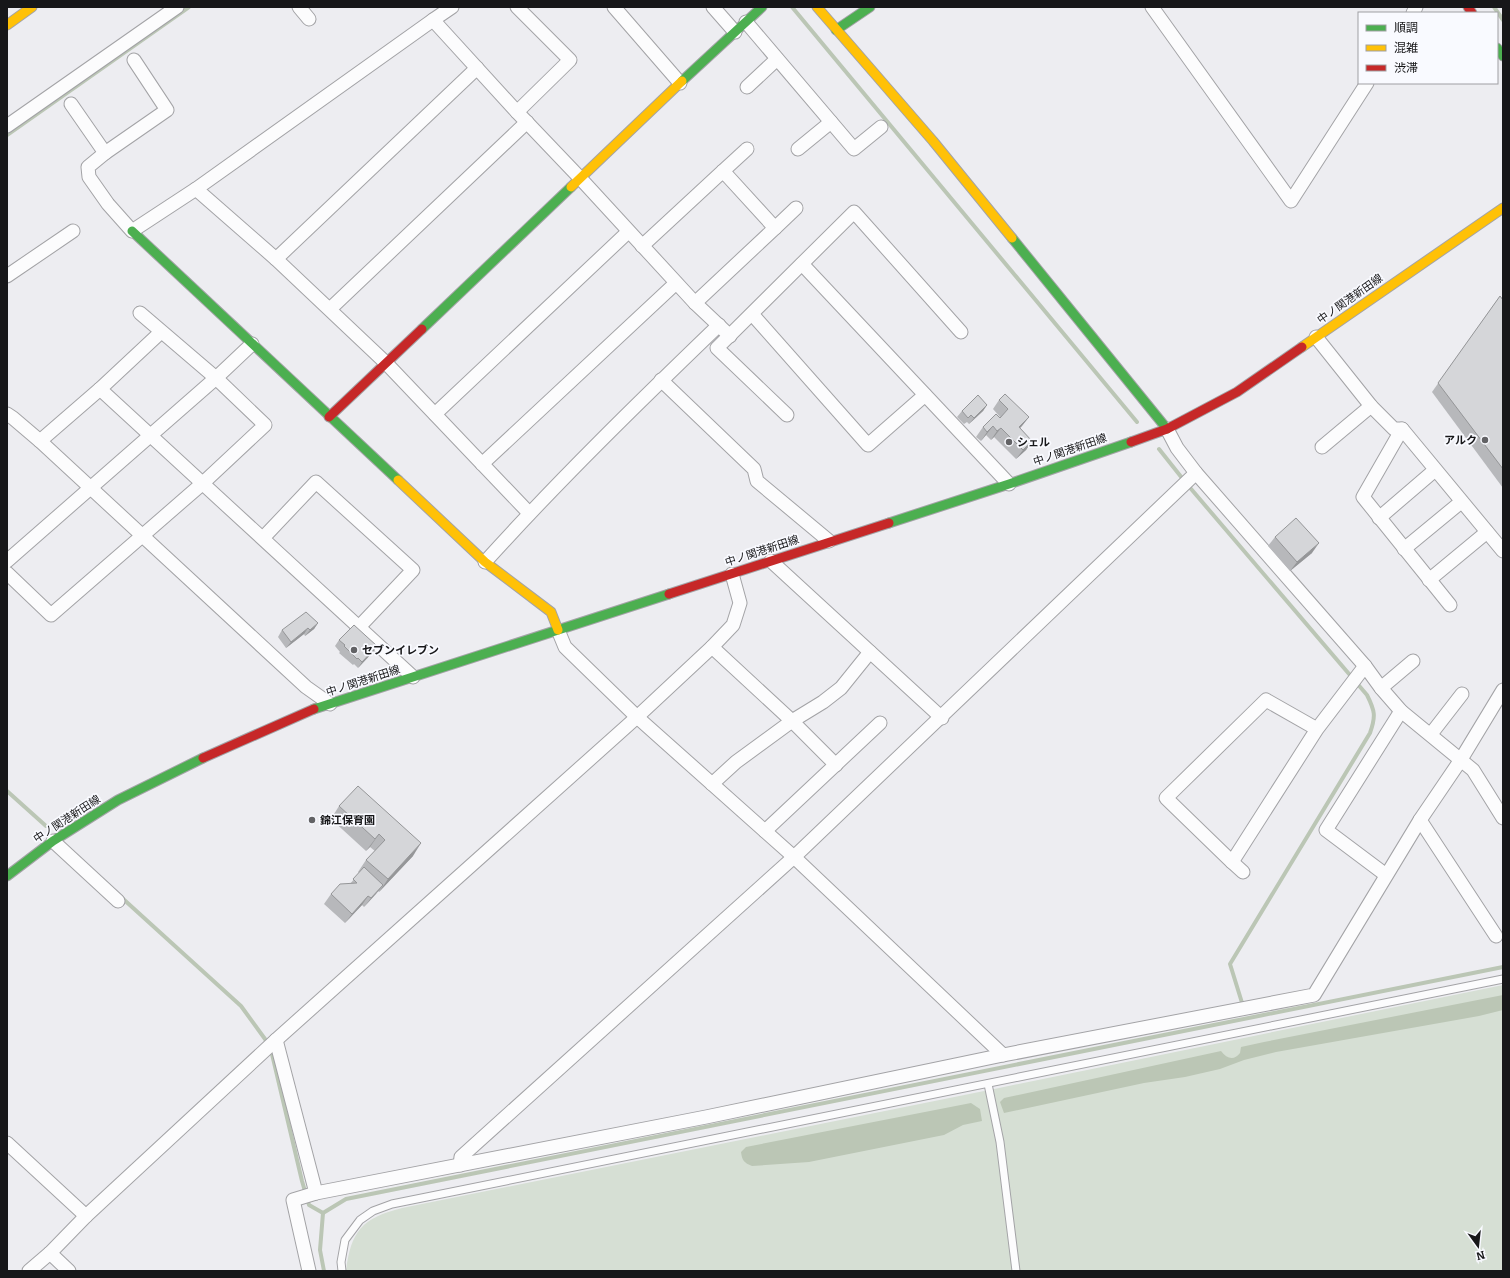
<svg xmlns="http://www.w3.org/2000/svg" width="1510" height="1278" font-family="Bitter,'Noto Sans JP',serif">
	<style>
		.green { fill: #d6dfd4 }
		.water { fill: #bbc6b5 }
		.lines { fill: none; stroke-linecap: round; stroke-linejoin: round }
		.stream { stroke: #bbc6b5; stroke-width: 4 }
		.lane-casing { stroke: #a3a3a6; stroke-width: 9 }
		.street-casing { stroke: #a3a3a6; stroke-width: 15 }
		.fast-casing { stroke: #a3a3a6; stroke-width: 11 }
		.slow-casing { stroke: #a3a3a6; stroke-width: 11 }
		.jam-casing { stroke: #a3a3a6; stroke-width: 11 }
		.lane { stroke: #fcfcfd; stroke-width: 7 }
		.street { stroke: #fcfcfd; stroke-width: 13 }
		.fast { stroke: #4caf50; stroke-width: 9 }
		.slow { stroke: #ffc107; stroke-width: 9 }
		.jam { stroke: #c62828; stroke-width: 9 }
		.wall { fill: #b7b8bb }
		.shaded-wall { fill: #959698 }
		.building { fill: #d5d6d9; stroke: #959698 }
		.poi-dot { fill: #626265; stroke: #f9faff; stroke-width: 1.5 }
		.labels { text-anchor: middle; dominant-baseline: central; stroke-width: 3.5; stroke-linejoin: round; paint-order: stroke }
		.street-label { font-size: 11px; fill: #171719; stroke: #f9faff }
		.poi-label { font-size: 11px; font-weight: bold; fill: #171719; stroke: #f9faff; text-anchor: start }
	</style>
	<rect width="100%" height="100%" fill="#ededf1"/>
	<path class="green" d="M1503,985V1271H346C351,1231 362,1218 402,1208L999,1088Z"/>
	<g class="water">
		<path d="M1503,995V1010L1479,1016L1276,1052L1244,1060L1220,1069L1185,1077L1144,1083L1004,1113L1000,1102L1004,1098L1221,1051C1227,1059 1234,1061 1240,1053L1241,1047L1264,1042Z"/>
		<path d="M971,1103L980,1109L982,1121L963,1125L944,1135L809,1162L752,1166C744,1163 742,1160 741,1152L746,1147Z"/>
	</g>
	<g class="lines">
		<g class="stream">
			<path d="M792,7L1137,422"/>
			<path d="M1494,7L1503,20"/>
			<path d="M7,135L189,7"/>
			<path d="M1159,449L1186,483L1367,695C1375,711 1376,716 1370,733L1230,964L1243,1006"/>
			<path d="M7,791L46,826"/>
			<path d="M121,897L241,1006L265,1039L272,1054L302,1181L309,1205L323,1213"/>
			<path d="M323,1213L346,1199L1503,967"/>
			<path d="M323,1213L320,1250L324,1271"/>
		</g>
		<defs>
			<g id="lane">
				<path d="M988,1084L1000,1142L1016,1271"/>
				<path d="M342,1271L341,1262L345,1240L360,1220L373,1211L392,1204L1503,979"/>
			</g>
			<g id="street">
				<path d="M299,7L309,19"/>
				<path d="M614,7L680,83"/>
				<path d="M713,7L735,32"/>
				<path d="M1152,7L1291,201L1367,83"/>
				<path d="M1413,13L1416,7"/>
				<path d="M433,20L452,7"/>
				<path d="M746,22L854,149L881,127"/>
				<path d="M134,60L167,110L105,153L88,167L89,177L108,204L132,231L196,189L433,20L517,112L580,178L695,303L730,336"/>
				<path d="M747,87L777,59"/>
				<path d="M71,104L105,153"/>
				<path d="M517,112L570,60L517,7"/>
				<path d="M7,126L177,7"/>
				<path d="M798,149L831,122"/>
				<path d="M723,171L747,149"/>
				<path d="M196,189L276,259L386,363L529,513"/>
				<path d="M775,228L796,208"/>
				<path d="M642,246L723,171L775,228L695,303"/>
				<path d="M276,259L477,68"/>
				<path d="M802,264L1009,484"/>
				<path d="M7,276L73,231"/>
				<path d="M330,309L527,122"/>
				<path d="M752,314L868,445L925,395"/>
				<path d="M1316,337L1371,406L1394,429H1402L1503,551"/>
				<path d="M661,380L754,469L757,481L829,541"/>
				<path d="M100,389L413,677"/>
				<path d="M7,414L13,418L40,441L306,687L330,704"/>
				<path d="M435,414L628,232"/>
				<path d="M787,415L717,348L854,212L961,332"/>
				<path d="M1167,429L1177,448L1196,473L1365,666L1381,688L1401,711L1473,770L1503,818"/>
				<path d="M1402,429L1363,497L1450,605"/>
				<path d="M40,441L100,389L161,332"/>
				<path d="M1322,447L1371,406"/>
				<path d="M482,464L676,283"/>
				<path d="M1379,518L1435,470"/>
				<path d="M263,538L316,482L413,570L359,627"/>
				<path d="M1404,549L1461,502"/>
				<path d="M7,561L216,378L252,344"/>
				<path d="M771,561L942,718"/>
				<path d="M485,562C559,480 639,402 719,325"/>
				<path d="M7,573L51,615L203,483L265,425L216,378L140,313"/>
				<path d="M1429,580L1487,532"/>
				<path d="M558,630L565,647L637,717L794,857L1003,1055"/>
				<path d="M712,647L792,721L836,765"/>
				<path d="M1381,688L1413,661"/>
				<path d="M1317,729L1266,700L1166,798L1232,862L1317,729L1365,666"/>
				<path d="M1431,734L1462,694"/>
				<path d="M712,784L736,762L792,721L823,702L841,688L870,652"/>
				<path d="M1420,820L1496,936"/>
				<path d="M765,831L880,723"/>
				<path d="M53,841L118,901"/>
				<path d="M1232,862L1243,872"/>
				<path d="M1386,875L1326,830L1401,711"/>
				<path d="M276,1040L316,1193"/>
				<path d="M7,1143L86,1216"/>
				<path d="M460,1165L461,1157L794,857L1196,473"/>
				<path d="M50,1253L69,1271"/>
				<path d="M29,1271L50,1253L86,1216L276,1040L637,717L712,647L733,625L740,603L732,574"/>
				<path d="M309,1271L293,1200L316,1193L706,1117L1003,1055L1314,995L1420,820L1460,761L1503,690"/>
			</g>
			<g id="fast">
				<path d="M836,30L870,7"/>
				<path d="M1497,48L1503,56"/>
				<path d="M682,81L762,7"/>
				<path d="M132,231L398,480"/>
				<path d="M1012,238L1167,429"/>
				<path d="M422,329L571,187"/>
				<path d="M889,523L1009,484L1131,442"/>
				<path d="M314,709L669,594"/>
				<path d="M7,876L53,841L118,800L203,758"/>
			</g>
			<g id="slow">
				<path d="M817,7L933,141L1012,238"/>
				<path d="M7,25L32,7"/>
				<path d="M571,187L682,81"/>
				<path d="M1302,347L1503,208"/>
				<path d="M398,480L485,562L551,612L558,630"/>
			</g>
			<g id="jam">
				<path d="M1468,7L1472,13"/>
				<path d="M329,417L422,329"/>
				<path d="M1131,442L1167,429L1237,392L1302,347"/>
				<path d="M669,594L889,523"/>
				<path d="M203,758L314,709"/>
			</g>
		</defs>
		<use href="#lane" class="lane-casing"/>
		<use href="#street" class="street-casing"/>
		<use href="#fast" class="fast-casing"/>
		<use href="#slow" class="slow-casing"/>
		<use href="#jam" class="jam-casing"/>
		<use href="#lane" class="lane"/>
		<use href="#street" class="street"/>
		<use href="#fast" class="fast"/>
		<use href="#slow" class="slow"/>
		<use href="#jam" class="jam"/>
	</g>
	<g class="wall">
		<path d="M1500,296L1503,300V488L1432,392Z"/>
		<path d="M999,400L1029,417L1020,428L1032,441L1026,450L1016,459L994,437L991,440L986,435L981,441L976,437L983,427L1000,417L993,409Z"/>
		<path d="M987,405L983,411L969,424L967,422L964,424L957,417L962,411Z"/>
		<path d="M1275,537L1312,553L1290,571L1268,546Z"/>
		<path d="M318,623L314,629L305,636L304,634L286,648L278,637L282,630Z"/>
		<path d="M339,640L373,652L358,668L354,664L353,665L339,653L340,652L335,646Z"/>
		<path d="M339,806L413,856L379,892L378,891L364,907L362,905L345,923L324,904L331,894L350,884L359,873L358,872L366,860L375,851L370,847L366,851L331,819Z"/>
	</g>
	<g class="shaded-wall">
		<path d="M987,405L983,411L969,424L974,418Z"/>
		<path d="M1029,417L1022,426L1012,436L1019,427Z"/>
		<path d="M993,426L986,435L981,441L987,432Z"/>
		<path d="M1001,428L994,437L991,440L997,431Z"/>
		<path d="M1032,441L1026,450L1016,459L1023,450Z"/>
		<path d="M1319,543L1312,553L1290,571L1297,562Z"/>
		<path d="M318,623L314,629L305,636L310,630Z"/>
		<path d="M308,628L304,634L286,648L291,642Z"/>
		<path d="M377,646L373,652L358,668L362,662Z"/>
		<path d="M379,834L370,847L366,851L375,839Z"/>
		<path d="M421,843L413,856L379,892L388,879Z"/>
		<path d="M383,885L376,894L364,907L371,898Z"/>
		<path d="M368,896L362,905L345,923L352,914Z"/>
	</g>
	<g class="building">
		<path d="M1500,296L1503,300V469L1438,383Z"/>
		<path d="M1005,394L1029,417L1019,427L1032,441L1023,450L1001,428L997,431L993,426L987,432L983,427L996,414L1000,418L1008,409L999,400Z"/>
		<path d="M978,395L987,405L974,418L971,415L968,418L962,411Z"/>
		<path d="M1296,518L1319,543L1297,562L1275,537Z"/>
		<path d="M306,612L318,623L310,630L308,628L291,642L282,630Z"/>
		<path d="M354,625L377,646L362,662L358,658L357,659L344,646L345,645L339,640Z"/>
		<path d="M358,786L421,843L388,879L366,860L385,840L379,834L375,839L339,806Z"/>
		<path d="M364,867L383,885L371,898L368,896L352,914L331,894L340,884L357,883L353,879Z"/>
	</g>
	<g class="poi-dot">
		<circle cx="1485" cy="440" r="4"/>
		<circle cx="1009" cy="442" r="4"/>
		<circle cx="354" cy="650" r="4"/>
		<circle cx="312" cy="820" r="4"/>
	</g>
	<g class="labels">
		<g class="street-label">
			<text transform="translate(1350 299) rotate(-35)">中ノ関港新田線</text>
			<text transform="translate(1070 450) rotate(-19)">中ノ関港新田線</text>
			<text transform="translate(762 551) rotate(-18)">中ノ関港新田線</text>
			<text transform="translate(363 681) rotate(-18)">中ノ関港新田線</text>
			<text transform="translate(67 819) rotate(-33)">中ノ関港新田線</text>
		</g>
		<g class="poi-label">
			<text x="1477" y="440" text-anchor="end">アルク</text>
			<text x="1017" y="442">シェル</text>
			<text x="362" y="650">セブンイレブン</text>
			<text x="320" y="820">錦江保育園</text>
		</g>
	</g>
	<rect width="1510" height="1278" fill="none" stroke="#171719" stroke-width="16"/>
	<rect x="1358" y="12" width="140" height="72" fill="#f9faff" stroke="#9f9fa3"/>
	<rect x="1366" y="25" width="20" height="6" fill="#4caf50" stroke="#9f9fa3"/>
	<text x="1394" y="32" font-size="12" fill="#171719">順調</text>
	<rect x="1366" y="45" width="20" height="6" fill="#ffc107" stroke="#9f9fa3"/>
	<text x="1394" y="52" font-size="12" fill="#171719">混雑</text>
	<rect x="1366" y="65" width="20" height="6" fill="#c62828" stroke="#9f9fa3"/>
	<text x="1394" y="72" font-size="12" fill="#171719">渋滞</text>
	<g transform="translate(1478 1246) rotate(165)" stroke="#f9faff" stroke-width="3" paint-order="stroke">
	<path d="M0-3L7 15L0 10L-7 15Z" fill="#171719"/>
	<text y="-6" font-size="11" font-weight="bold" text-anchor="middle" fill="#171719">N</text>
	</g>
</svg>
